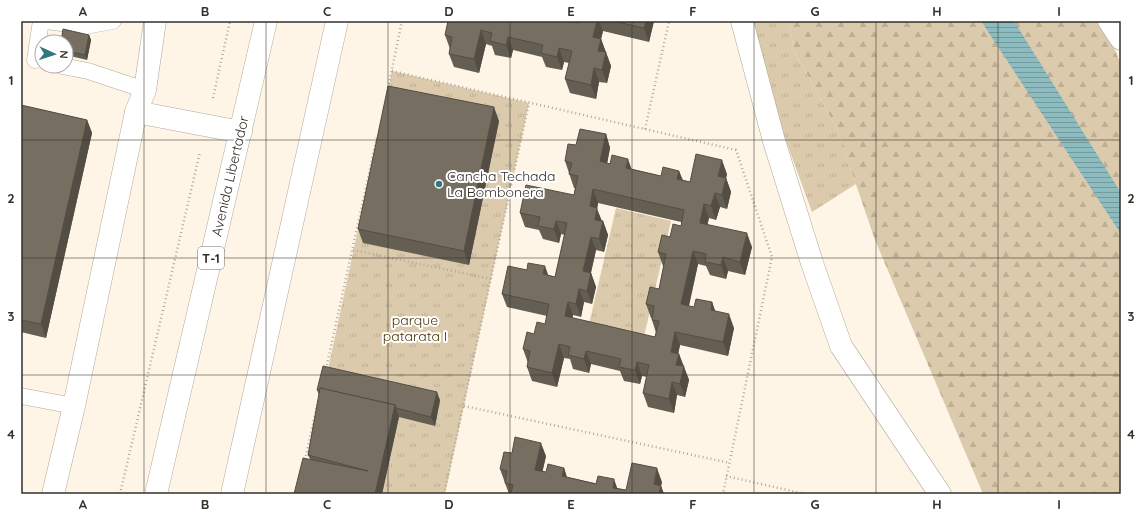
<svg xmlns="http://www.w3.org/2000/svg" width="1142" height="515" font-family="Quicksand,sans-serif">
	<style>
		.forest { fill: url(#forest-firs) }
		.park { fill: url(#park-tufts) }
		.water { fill: url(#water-rules) }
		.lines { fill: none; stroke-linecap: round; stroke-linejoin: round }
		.service-casing { stroke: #b1a99a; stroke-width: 17 }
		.minor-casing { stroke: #b1a99a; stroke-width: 23 }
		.primary-casing { stroke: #b1a99a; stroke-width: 23 }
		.path { stroke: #b0a99d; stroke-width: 2.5; stroke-dasharray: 1 3; stroke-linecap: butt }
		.service { stroke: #fff; stroke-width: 16 }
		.minor { stroke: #fff; stroke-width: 22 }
		.primary { stroke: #fff; stroke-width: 22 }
		.wall { fill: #655f53; fill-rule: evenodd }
		.shaded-wall { fill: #534d44 }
		.building { fill: #766e61; stroke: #534d44; fill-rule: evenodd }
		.grid { fill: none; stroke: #34302a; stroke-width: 1; stroke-opacity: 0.55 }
		.poi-dot { fill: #2f787d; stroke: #fff; stroke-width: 1.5 }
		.labels { text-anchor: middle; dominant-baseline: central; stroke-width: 4; stroke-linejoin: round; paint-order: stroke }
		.shield { fill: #fff; stroke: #716e6a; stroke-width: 1 }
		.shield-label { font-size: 13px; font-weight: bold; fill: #34302a }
		.street-label { font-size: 14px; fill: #34302a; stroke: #fff }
		.poi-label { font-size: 14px; fill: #34302a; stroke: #fff; text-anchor: start }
		.park-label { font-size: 14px; fill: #493407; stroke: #fff }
		.neatline { fill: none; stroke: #34302a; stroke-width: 1.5 }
		.grid-label { font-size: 13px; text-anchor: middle; font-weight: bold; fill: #34302a }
	</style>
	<defs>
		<pattern id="forest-firs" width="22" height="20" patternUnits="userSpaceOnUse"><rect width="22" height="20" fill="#dbcaac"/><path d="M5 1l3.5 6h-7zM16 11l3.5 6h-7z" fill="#bdae94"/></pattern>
		<pattern id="park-tufts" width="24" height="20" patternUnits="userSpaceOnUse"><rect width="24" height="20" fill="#dbcaac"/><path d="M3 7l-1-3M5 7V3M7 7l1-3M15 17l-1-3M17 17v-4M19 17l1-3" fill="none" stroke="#bdae94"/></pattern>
		<pattern id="water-rules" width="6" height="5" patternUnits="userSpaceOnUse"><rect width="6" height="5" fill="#8cbcbf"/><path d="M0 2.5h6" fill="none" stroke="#73999b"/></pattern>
	</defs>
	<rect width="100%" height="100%" fill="#fef5e6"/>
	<path class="forest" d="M789,21H1102L1121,64V494H983L875,240L837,129L794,51Z"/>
	<g class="park">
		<path d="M749,21H789L794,51L837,129L856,184L812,212L785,138Z"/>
		<path d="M392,71L529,103L445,494H382L399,417L327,374Z"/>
		<path d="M616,208L671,221L642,345L587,333Z"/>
	</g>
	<path class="water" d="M981,21H1014L1121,193V234Z"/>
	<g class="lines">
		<defs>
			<g id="service">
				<path d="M46,21L85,26L113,21"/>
				<path d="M35,60L41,21"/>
				<path d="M62,66L88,71L145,90"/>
				<path d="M21,396L74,406"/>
			</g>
			<g id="minor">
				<path d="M742,21L774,141L812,263L841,346L940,494"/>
				<path d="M1109,21L1121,39"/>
				<path d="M136,112L241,132"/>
				<path d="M53,494L74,406L136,112L145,90L155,21"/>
			</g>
			<g id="primary">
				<path d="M156,494L266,21"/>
				<path d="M232,494L337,21"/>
			</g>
		</defs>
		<use href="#service" class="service-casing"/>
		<use href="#minor" class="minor-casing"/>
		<use href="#primary" class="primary-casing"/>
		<g class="path">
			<path d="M392,71L736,150L772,257L723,494"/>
			<path d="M388,88L402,21"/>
			<path d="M213,98L230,21"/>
			<path d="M645,129L669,21"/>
			<path d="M353,250L491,279"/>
			<path d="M326,369L377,137"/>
			<path d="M464,406L730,463"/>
			<path d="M305,460L318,401"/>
			<path d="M726,476L805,494"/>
			<path d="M120,494L200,152"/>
			<path d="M444,494L529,103"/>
		</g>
		<use href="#service" class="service"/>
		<use href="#minor" class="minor"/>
		<use href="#primary" class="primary"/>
	</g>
	<g class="wall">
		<path d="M448,21L578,23V21H654L649,42L603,31L601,39L611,66L607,83L599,82L596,99L570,93L565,79L569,63L564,62L562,70L546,67L542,57L513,50L511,58L495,55L492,46L486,44L479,73L454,67L449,54L450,49L445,35Z"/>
		<path d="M89,35L91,40L87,60L66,55V42Z"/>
		<path d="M21,105L87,120L92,133L46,338L21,332Z"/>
		<path d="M499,121L469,265L363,243L358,229Z"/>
		<path d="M606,134L610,148L607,163L661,176L679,171L683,180L690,182L727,174L726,178L731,192L727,209L720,207L716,220L709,218L707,224L752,247L745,275L728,271L726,279L710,275L706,266L698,264L689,306L694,307L712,302L715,311L734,328L728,356L680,345L678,353L679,354L689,380L685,397L677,395L674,413L648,407L643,393L647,377L642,376L640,384L624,381L620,371L591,364L589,373L573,369L570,359L564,358L557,387L532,381L527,367L528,363L523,349L534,334L545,324L547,316L507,307L502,294L548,275L555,277L565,235L561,234L559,243L543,239L539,230L525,227L520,213L574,195L575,188H574L565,161L576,145ZM598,203L681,222V226L670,237L658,252L663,266H664L659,289L646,304L651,318H652V320L656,333L655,337L572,318L573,315L581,317L584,302L592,304L596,287L591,273L596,250L604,252L608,235L603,221H602L597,209Z"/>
		<path d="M317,390L440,400L435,426L399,417L382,494L310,459L308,455L319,395Z"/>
		<path d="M512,453L546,456L542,472H546L564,468L567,477L626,490L662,482L661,486L664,494H509L500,469Z"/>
	</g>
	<g class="shaded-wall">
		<path d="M597,21H599L603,31L598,51L593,37Z"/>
		<path d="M646,21H654L649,42L644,28Z"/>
		<path d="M481,30L486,44L479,73L474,59Z"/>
		<path d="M89,35L91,40L87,60L85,55Z"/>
		<path d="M508,37L513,50L511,58L506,45Z"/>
		<path d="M601,39L611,66L607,83L602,70L598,51Z"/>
		<path d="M559,48L564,62L562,70L557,57Z"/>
		<path d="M594,68L599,82L596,99L591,85Z"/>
		<path d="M494,107L499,121L469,265L464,251Z"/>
		<path d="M87,120L92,133L46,338L41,324Z"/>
		<path d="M606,134L610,148L605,175L600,161Z"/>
		<path d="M628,159L633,173L626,168Z"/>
		<path d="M722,160L727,174L726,178L731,192L727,209L722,195L718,176Z"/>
		<path d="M679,171L684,185L677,179Z"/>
		<path d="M593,189L598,203L597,209L602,222L595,220L590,206Z"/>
		<path d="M715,193L720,207L716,220L711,206Z"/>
		<path d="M704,204L709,218L705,236L700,223Z"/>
		<path d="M556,221L561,234L559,243L554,229Z"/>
		<path d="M603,221L608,235L604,252L599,239Z"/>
		<path d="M747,233L752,247L745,275L740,262Z"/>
		<path d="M591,237L596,250L588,285L583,271Z"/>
		<path d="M693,251L698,264L686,318L681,304Z"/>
		<path d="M723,257L728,271L726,279L721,265Z"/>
		<path d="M545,266L550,280L543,274Z"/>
		<path d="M591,273L596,287L592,304L587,291Z"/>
		<path d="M579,289L584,302L581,317L576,304Z"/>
		<path d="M568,302L573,315L570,330L565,316Z"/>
		<path d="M712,302L717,316L711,310Z"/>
		<path d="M729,314L734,328L728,356L723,342Z"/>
		<path d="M675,332L680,345L676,365L671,352Z"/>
		<path d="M559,344L564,358L557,387L552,373Z"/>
		<path d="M586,351L591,364L589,373L584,359Z"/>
		<path d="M679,354L689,380L685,397L680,384L676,365Z"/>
		<path d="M637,362L642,376L640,384L635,370Z"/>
		<path d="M672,382L677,395L674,413L669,399Z"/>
		<path d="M437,392L440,400L435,426L431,417Z"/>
		<path d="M395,405L399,417L382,494H375Z"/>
		<path d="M541,443L546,456L540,483L535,470Z"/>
		<path d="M564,468L568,481L562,476Z"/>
		<path d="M657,468L662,482L661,486L664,494H657L654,484Z"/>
		<path d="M614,479L619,493L613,488Z"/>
	</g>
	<g class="building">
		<path d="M448,21H568L578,23V21H597L593,37L601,39L598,51L606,52L602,70L594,68L591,85L565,79L572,51L559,48L557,57L541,53L543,45L508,37L506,45L490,41L492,33L481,30L474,59L449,54L452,37L445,35Z"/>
		<path d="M613,21H646L644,28Z"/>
		<path d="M63,29L89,35L85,55L66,51V42H61Z"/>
		<path d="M388,86L494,107L464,251L358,229Z"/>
		<path d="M21,105L87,120L41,324L21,320Z"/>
		<path d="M580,129L606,134L600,161L610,164L612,155L628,159L626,168L661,176L663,167L679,171L677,179L690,182L696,154L722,160L718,176L726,178L722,195L715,193L711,206L704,204L700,223L747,233L740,262L723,257L721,265L705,262L706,254L693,251L681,304L694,307L696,299L712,302L711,310L729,314L723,342L675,332L671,352L679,354L676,365L684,366L680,384L672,382L669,399L643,393L649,365L637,362L635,370L619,367L621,359L586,351L584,359L568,355L570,347L559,344L552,373L527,367L530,351L523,349L527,332L534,334L537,322L545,324L549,304L502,294L508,266L527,270L528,263L545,266L543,274L555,277L567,223L556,221L554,229L538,226L540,217L520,213L526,185L574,195L578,176L569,174L572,163L565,161L568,144L576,145ZM593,189L684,210L681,226L673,224L670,237L662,235L658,252L666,254L659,289L650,287L646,304L654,306L652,320L659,321L655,337L565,316L568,302L576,304L579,289L587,291L591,273L583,271L591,237L599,239L603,221L595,220L597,208L590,206Z"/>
		<path d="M323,366L437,392L431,417L396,408L395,405L320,388V391L317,390Z"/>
		<path d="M320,388L395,405L375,494H294L303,458L368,471L308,455Z"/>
		<path d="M515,437L541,443L535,470L546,472L548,464L564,468L562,476L596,484L598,476L614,479L613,488L626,490L632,463L657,468L654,484L661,486L659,494H511L513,485L505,483L507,471L500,469L504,452L512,453Z"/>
	</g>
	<path class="grid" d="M144,21V494M266,21V494M388,21V494M510,21V494M632,21V494M754,21V494M876,21V494M998,21V494M21,140H1121M21,258H1121M21,375H1121"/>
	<circle class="poi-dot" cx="439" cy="184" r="4"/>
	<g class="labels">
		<rect class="shield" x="198" y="247" width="26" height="22" rx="3"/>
		<g class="shield-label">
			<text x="211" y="258">T-1</text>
		</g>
		<g class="street-label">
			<text transform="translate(230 176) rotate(-77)">Avenida Libertador</text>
		</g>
		<g class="poi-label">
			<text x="447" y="176">Cancha Techada<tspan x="447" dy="16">La Bombonera</tspan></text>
		</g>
		<g class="park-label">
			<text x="415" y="320">parque<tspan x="415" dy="16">patarata I</tspan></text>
		</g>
	</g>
	<rect width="1142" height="515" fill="none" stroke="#ffffff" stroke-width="44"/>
	<g transform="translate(54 54) rotate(93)"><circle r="19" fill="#ffffff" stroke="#aeacaa"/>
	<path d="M0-3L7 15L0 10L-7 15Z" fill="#2f787d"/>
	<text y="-6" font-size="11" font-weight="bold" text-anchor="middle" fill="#34302a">N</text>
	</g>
	<rect x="22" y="22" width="1098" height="471" class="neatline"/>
	<g class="grid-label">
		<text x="83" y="16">A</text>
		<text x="205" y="16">B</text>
		<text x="327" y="16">C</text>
		<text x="449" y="16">D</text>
		<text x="571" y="16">E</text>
		<text x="693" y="16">F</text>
		<text x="815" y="16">G</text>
		<text x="937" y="16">H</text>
		<text x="1059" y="16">I</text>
		<text x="11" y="85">1</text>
		<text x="1131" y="85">1</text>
		<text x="11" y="203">2</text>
		<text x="1131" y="203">2</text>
		<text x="11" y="321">3</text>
		<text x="1131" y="321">3</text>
		<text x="11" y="439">4</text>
		<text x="1131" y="439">4</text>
		<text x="83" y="509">A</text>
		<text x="205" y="509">B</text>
		<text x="327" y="509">C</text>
		<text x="449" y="509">D</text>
		<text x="571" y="509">E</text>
		<text x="693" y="509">F</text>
		<text x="815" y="509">G</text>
		<text x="937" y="509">H</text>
		<text x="1059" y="509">I</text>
	</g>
</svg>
